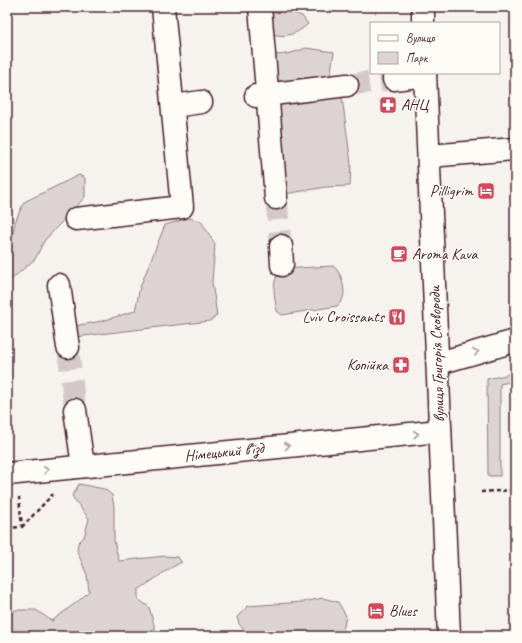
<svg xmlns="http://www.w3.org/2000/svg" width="522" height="643" font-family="Caveat,sans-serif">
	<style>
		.green { fill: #dcd4d2; stroke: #937a7e }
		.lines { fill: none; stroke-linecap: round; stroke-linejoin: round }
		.minor-tunnel { stroke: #d4c9c8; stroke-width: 22; stroke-dasharray: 22 11; stroke-linecap: butt }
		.minor-casing { stroke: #4a1f2b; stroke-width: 25 }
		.major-casing { stroke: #4a1f2b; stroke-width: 25 }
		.path { stroke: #4a1f2b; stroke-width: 2.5; stroke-dasharray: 4 3; stroke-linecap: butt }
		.minor { stroke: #fdfcf7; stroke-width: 22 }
		.major { stroke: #fdfcf7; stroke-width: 22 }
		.oneway { stroke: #ac999b }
		.labels { text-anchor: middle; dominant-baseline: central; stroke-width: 3; stroke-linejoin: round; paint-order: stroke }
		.poi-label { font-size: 16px; fill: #4a1f2b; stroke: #fdfcf7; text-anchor: start }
		.street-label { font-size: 16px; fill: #4a1f2b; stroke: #fdfcf7 }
	</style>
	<rect width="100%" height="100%" fill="#f6f3ef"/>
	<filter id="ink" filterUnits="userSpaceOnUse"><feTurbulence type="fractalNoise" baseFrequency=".025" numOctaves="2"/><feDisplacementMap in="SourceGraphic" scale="8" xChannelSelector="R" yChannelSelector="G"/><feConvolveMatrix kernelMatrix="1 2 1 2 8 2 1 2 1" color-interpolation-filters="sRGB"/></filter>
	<g filter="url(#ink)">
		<g class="green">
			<path d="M282,8L302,16L308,24C297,34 286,38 272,34L268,16Z"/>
			<path d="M306,48L334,52L330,77L342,97L351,164L350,186L326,187L285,194L256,53C277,56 286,56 306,48Z"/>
			<path d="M79,175L85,178V197L44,241L35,259L7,283V196L11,236L13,234L15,222L24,202Z"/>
			<path d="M189,218L201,221L215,244L212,282L217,315L210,321L75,337L74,326L102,321L135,311L140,287L165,225Z"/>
			<path d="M333,266C341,271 346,289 343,298C342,301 339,304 337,306L282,315L277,311C274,296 271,281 281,269Z"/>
			<path d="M515,373V381L500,384V476H488L487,379Z"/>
			<path d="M79,484L104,489L112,495L114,507V541L119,561L165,556L177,557L182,562C165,570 153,581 138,590V599L149,607L157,636H7V621L15,610H36L52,621L82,598L89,591L87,575L77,551L78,543L84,537L89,519L72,496Z"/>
			<path d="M323,598L338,602L346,616L342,636H249L239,624L237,617L248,606L303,602Z"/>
		</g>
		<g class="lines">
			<g class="minor-tunnel">
				<path d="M347,85L394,79"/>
				<path d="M276,198L281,246"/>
				<path d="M68,347L75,410"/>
			</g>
			<defs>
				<g id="minor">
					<path d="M260,7L276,198"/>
					<path d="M394,79L425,75"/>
					<path d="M256,96L347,85"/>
					<path d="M174,106L201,102"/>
					<path d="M429,156L515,149"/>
					<path d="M76,219L182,207L163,7"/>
					<path d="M281,246L282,265"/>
					<path d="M59,285L68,347"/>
					<path d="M439,363L515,341"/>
					<path d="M75,410L83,466"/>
					<path d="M7,474L440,431"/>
				</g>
				<g id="major">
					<path d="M423,7V23"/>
					<path d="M425,73L449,636"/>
				</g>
			</defs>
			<use href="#minor" class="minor-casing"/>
			<use href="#major" class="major-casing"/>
			<g class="path">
				<path d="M481,492L515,490"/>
				<path d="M22,527L53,494"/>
				<path d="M7,528L22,527L19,497"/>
			</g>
			<use href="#minor" class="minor"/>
			<use href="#major" class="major"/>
		</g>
		<defs><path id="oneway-chevron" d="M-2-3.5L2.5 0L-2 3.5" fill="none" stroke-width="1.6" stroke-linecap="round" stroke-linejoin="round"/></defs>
		<g class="oneway">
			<use href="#oneway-chevron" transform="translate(476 352) rotate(-15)"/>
			<use href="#oneway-chevron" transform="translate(416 434) rotate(-5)"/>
			<use href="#oneway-chevron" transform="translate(287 446) rotate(-6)"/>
			<use href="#oneway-chevron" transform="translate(46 470) rotate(-6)"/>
		</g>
	</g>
	<defs>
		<symbol id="pharmacy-square" viewBox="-11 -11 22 22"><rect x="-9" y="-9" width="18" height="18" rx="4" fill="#d1495b" stroke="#fdfcf7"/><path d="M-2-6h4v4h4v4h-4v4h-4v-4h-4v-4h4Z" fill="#fff"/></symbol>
		<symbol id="hotel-square" viewBox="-11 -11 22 22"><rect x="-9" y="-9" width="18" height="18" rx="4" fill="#d1495b" stroke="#fdfcf7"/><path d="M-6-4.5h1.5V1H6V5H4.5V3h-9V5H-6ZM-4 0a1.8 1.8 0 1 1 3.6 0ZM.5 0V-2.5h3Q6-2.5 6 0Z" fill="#fff"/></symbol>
		<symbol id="cafe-square" viewBox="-11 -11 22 22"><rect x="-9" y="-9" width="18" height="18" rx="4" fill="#d1495b" stroke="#fdfcf7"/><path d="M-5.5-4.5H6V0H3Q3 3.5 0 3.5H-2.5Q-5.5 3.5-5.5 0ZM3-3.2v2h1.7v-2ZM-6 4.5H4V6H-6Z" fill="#fff"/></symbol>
		<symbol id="restaurant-square" viewBox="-11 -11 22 22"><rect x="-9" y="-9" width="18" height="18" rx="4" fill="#d1495b" stroke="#fdfcf7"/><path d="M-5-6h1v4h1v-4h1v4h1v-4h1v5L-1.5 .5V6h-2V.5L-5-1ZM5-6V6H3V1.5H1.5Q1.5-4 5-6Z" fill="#fff"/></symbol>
	</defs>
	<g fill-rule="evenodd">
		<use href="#pharmacy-square" x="378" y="95" width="20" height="20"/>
		<use href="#hotel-square" x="476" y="181" width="20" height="20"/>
		<use href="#cafe-square" x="389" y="244" width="20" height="20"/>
		<use href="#restaurant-square" x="387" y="307" width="20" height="20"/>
		<use href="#pharmacy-square" x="391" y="355" width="20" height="20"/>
		<use href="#hotel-square" x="366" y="601" width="20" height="20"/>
	</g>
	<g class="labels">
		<g class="poi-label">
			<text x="401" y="105">АНЦ</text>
			<text x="473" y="191" text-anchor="end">Pilligrim</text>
			<text x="412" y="254">Aroma Kava</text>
			<text x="384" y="317" text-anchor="end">Lviv Croissants</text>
			<text x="388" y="365" text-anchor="end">Копійка</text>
			<text x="389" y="611">Blues</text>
		</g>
		<g class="street-label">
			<text transform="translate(437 354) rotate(-92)">вулиця Григорія Сковороди</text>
			<text transform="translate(224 452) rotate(-6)">Німецький в’їзд</text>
		</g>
	</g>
	<rect width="522" height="643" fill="none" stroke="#fdfcf7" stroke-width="24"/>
	<rect x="12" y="12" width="498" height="619" fill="none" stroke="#4a1f2b" stroke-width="1.5" filter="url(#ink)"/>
	<rect x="370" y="22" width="130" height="52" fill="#fdfcf7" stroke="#b5a4a5"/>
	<rect x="378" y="35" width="20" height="6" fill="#fdfcf7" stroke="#b5a4a5"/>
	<text x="406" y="42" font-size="12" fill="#4a1f2b">Вулиця</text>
	<rect x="378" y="52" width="20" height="12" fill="#dcd4d2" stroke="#b5a4a5"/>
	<text x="406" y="62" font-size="12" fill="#4a1f2b">Парк</text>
</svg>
